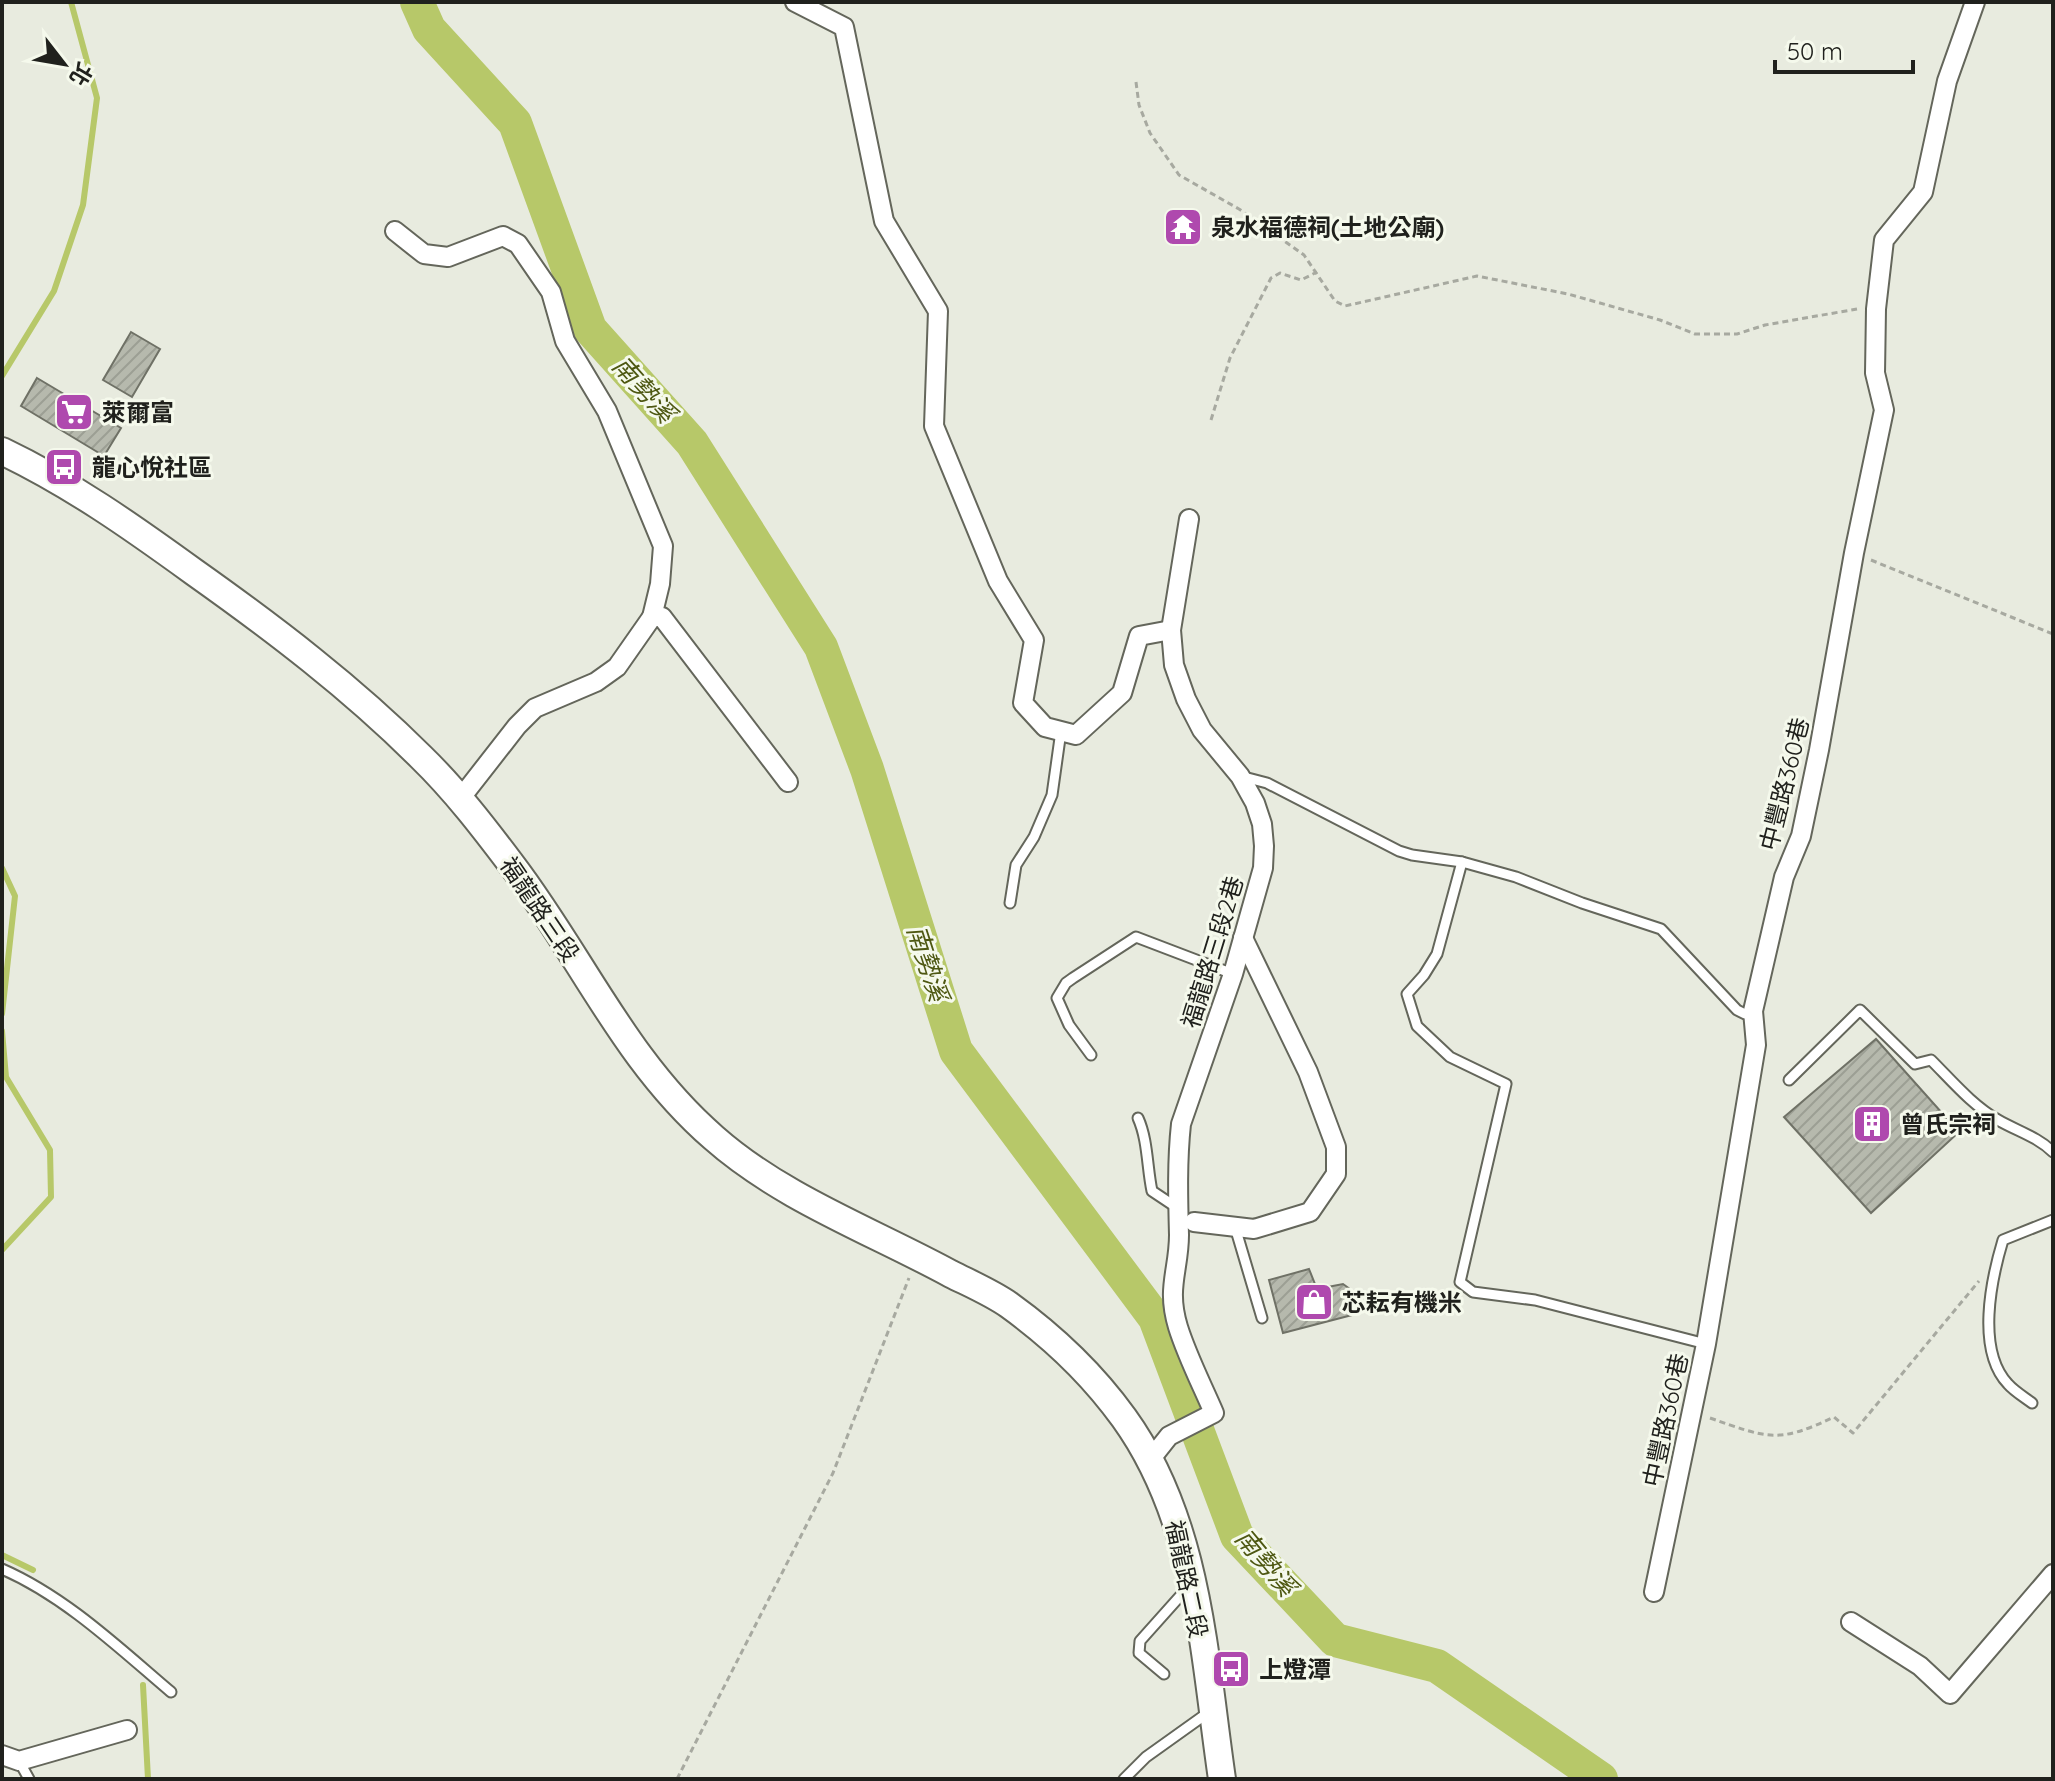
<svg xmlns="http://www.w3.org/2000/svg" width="2055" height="1781" font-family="Quicksand,'Noto Sans TC',sans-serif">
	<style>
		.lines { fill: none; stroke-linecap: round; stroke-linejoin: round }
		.stream { stroke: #b7c869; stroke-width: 6 }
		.river { stroke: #b7c869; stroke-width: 34 }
		.building { fill: url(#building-hatch); stroke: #6f7166; stroke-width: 2 }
		.service-casing { stroke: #64665b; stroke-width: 13 }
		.minor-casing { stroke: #64665b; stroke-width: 22 }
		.secondary-casing { stroke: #64665b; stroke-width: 30 }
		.path { stroke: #a7a9a0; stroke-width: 3; stroke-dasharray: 6 4; stroke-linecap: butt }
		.service { stroke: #fff; stroke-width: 9 }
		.minor { stroke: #fff; stroke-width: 18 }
		.secondary { stroke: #fff; stroke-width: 26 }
		.labels { text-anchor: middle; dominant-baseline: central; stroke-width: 6; stroke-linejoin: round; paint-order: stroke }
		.poi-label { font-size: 24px; font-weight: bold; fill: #20211d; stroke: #f5f9ec; text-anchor: start }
		.street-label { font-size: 24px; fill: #20211d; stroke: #f5f9ec }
		.water-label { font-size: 26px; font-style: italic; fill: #4e5812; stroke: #f5f9ec }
	</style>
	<defs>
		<pattern id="building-hatch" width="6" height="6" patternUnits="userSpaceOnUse" patternTransform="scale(2)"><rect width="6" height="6" fill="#b6b9ad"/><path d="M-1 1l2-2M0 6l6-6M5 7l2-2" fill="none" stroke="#9c9f94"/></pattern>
	</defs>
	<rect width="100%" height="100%" fill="#e8ebdf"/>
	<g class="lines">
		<g class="stream">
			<path d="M2,376L54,291L83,205L97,98L71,2"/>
			<path d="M2,868L15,896L2,1014"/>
			<path d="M2,1031L6,1077L50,1150L51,1197L2,1250"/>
			<path d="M2,1555L33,1570"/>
			<path d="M143,1685L148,1779"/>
		</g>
		<path class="river" d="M417,2L429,29L515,123L590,329L692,443L821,647L867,769L956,1051L1155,1318L1237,1536L1335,1640L1437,1666L1601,1779"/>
	</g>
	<g class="building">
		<path d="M1172,212L1199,219L1195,242L1167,235Z"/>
		<path d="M131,332L160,349L132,397L103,380Z"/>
		<path d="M37,378L121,428L104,456L21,406Z"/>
		<path d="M1876,1039L1959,1132L1871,1213L1784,1117Z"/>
		<path d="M1309,1269L1317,1289L1343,1284L1350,1289L1356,1314L1283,1333L1269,1280Z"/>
	</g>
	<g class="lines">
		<defs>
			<g id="service">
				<path d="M1244,777L1267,783L1399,851L1412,855L1462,862L1516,877L1582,903L1661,929L1737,1010L1745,1014L1753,1011"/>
				<path d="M1462,862L1437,954L1424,975L1407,994L1417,1026L1450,1057L1506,1084L1460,1282L1473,1292L1535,1300L1706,1344"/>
				<path d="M1010,903L1016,865L1034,837L1052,795L1061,731"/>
				<path d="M1091,1055L1069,1025L1057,998L1066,983L1073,978L1136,937L1233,974"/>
				<path d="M1789,1080L1860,1010L1915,1064L1931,1060C1952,1081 1972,1105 1998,1120C2017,1131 2038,1137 2053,1152"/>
				<path d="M1138,1118C1148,1140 1147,1168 1152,1191L1176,1207"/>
				<path d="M1235,1227L1262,1318"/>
				<path d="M2032,1403C2024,1397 2014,1391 2008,1384C1976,1350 1991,1280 2003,1240L2053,1220"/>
				<path d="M2,1569C66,1597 119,1648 171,1692"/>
				<path d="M1164,1674L1139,1653L1140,1641L1190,1585"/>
				<path d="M19,1761L29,1779"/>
				<path d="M1124,1779L1146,1757L1209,1712"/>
			</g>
			<g id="minor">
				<path d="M795,2L844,27L884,221L938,311L934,426L998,581L1034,640L1023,703L1045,727L1076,735L1122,693L1139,636L1171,630"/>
				<path d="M395,231L424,254L448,257L503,236L518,244L551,292L565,341L607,411L663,546L660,584L652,617"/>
				<path d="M460,799L517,726L535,708L596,682L617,667L652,617H662L788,782"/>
				<path d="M1194,1222L1254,1229L1310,1212L1336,1174V1147L1308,1072L1243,938"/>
				<path d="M1150,1460L1169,1436L1214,1413C1202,1385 1187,1356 1178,1327C1166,1288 1179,1270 1179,1235C1178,1198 1177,1161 1181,1124L1233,974L1263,868L1264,846L1262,824L1255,803L1240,776L1202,730L1186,699L1174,665L1171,630L1189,519"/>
				<path d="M1654,1592L1706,1344L1756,1045L1753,1011L1784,877L1801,836L1819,750L1854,553L1884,410L1875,373L1876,309L1884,240L1923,192L1947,81L1975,2"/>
				<path d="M1851,1622L1920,1666L1950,1694L2053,1574"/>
				<path d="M2,1755L19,1761L127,1730"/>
			</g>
			<path id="secondary" d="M2,451C71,484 132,527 194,572C273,628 352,688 421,757C455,790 484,828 512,865C582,957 625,1061 714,1138C782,1198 872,1231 951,1274C971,1284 992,1293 1009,1305C1052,1336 1093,1375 1124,1418C1199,1522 1204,1656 1222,1779"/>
		</defs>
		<use href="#service" class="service-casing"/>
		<use href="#minor" class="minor-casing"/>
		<use href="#secondary" class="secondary-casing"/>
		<g class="path">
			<path d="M1136,82L1139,105L1150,133L1179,175L1239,209L1304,255L1335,301L1345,306L1477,276L1568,294L1660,320L1695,334H1737L1765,325L1857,309"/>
			<path d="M1211,420L1230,358L1271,278L1280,273L1301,280L1317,272"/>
			<path d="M1871,560L2053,634"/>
			<path d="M1710,1418C1767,1438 1778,1444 1834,1417L1853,1433L1979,1281"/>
			<path d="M677,1779L833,1473L909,1278"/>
		</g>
		<use href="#service" class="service"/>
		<use href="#minor" class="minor"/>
		<use href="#secondary" class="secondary"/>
	</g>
	<defs>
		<symbol id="temple-square" viewBox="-11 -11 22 22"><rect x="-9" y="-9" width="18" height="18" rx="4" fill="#af49ae" stroke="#f5f9ec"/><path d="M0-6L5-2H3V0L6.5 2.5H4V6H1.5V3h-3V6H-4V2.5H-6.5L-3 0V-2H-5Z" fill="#fff"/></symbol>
		<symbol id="supermarket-square" viewBox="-11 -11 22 22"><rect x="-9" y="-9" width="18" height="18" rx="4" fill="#af49ae" stroke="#f5f9ec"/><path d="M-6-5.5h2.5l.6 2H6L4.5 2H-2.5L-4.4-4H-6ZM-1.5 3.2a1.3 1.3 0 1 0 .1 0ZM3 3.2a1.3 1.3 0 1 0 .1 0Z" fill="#fff"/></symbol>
		<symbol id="bus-square" viewBox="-11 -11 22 22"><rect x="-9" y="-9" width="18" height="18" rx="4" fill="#af49ae" stroke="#f5f9ec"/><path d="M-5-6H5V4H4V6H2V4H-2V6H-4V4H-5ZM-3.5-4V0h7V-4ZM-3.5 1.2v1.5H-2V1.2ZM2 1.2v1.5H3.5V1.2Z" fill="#fff"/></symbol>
		<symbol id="building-square" viewBox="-11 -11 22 22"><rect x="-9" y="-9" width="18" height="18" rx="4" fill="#af49ae" stroke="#f5f9ec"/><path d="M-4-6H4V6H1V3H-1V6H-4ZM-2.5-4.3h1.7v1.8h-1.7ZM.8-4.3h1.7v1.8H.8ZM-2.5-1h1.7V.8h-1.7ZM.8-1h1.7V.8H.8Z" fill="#fff"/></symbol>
		<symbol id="shop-square" viewBox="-11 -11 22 22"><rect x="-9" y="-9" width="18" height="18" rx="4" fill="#af49ae" stroke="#f5f9ec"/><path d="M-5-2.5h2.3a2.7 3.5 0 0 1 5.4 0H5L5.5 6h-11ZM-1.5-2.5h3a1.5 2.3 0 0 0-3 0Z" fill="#fff"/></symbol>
	</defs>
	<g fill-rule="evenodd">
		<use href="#temple-square" x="1161" y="205" width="44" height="44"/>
		<use href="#supermarket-square" x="52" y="390" width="44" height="44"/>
		<use href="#bus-square" x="42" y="445" width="44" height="44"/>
		<use href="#building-square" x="1850" y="1102" width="44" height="44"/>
		<use href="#shop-square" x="1292" y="1280" width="44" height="44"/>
		<use href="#bus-square" x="1209" y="1647" width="44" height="44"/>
	</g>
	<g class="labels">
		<g class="poi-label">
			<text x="1211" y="227">泉水福德祠(土地公廟)</text>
			<text x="102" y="412">萊爾富</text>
			<text x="92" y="467">龍心悅社區</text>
			<text x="1900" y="1124">曾氏宗祠</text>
			<text x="1342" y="1302">芯耘有機米</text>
			<text x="1259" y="1669">上燈潭</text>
		</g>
		<g class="street-label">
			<text transform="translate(1784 784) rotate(-76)">中豐路360巷</text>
			<text transform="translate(540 909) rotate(56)">福龍路三段</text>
			<text transform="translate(1212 952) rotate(-73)">福龍路三段2巷</text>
			<text transform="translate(1665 1420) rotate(-78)">中豐路360巷</text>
			<text transform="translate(1187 1579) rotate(78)">福龍路二段</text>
		</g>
		<g class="water-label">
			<text transform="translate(644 389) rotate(48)">南勢溪</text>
			<text transform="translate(928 963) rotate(72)">南勢溪</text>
			<text transform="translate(1266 1562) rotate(50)">南勢溪</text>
		</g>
	</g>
	<rect width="2055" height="1781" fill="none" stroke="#20211d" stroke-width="8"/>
	<g transform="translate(64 64) rotate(121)" stroke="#f5f9ec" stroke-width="6" paint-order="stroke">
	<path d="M0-6L14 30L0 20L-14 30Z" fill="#20211d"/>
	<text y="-12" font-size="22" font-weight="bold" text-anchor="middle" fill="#20211d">北</text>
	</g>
	<path d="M1775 60v12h138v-12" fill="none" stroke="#20211d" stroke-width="4"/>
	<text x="1787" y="60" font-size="24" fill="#20211d" stroke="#f5f9ec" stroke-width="6" paint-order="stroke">50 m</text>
</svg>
